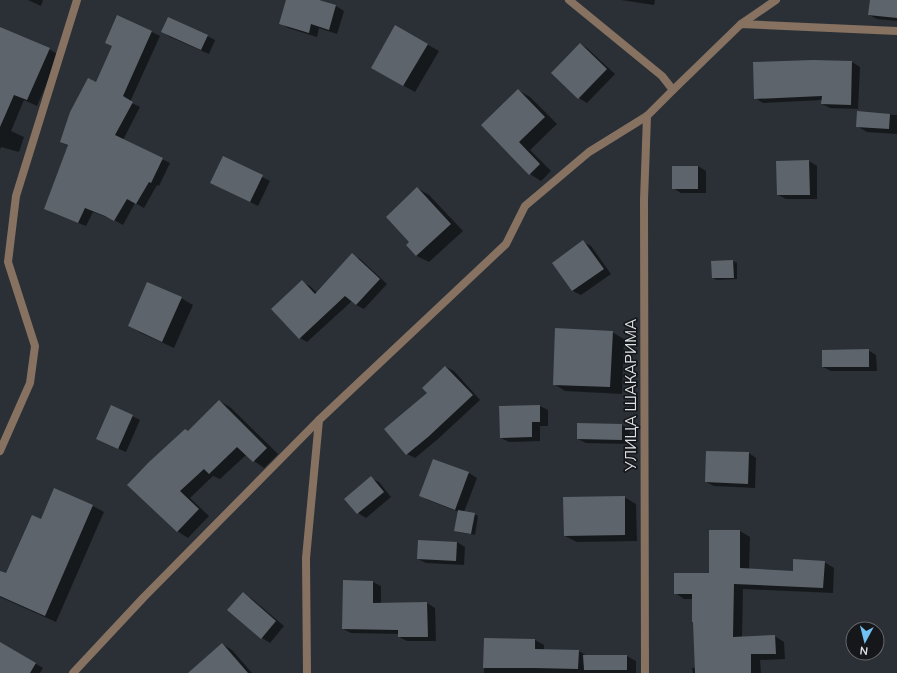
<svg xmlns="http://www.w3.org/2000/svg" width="897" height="673" font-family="Mulish,sans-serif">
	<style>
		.shadow { fill: #0007 }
		.building { fill: #5e646b }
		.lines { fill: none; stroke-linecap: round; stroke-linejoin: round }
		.street { stroke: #877161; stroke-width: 8 }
		.labels { text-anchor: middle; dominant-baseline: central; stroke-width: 3.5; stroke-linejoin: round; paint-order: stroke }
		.street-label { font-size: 15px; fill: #dde0e4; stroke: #15171a }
	</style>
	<rect width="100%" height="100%" fill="#2a3036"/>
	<g class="shadow">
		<path d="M28,0H43L41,6Z"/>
		<path d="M287,0H315L336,6L344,11L337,34L319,28L317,37L288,28L280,23Z"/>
		<path d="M621,0H655L654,5Z"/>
		<path d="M871,0H897V21L877,19L869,15Z"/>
		<path d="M118,16L152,32L160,36L130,102L140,107L123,140L170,163L159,186L157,185L144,208L135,203L123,225L114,220L93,212L86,226L53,213L45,209L68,146L61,142L96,83L113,46Z"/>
		<path d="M396,27L439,51L415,92L372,68Z"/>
		<path d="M0,28L49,49L59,55L37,106L24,100L11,131L24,137L19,152L1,147L0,150Z"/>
		<path d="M162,32L207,36L215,40L209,54L170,37Z"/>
		<path d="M581,44L588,49L615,74L587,103L579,98L552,73Z"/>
		<path d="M852,62L860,67L858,109L830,108L822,104V100L763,103L755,98Z"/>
		<path d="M518,90L530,97L557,124L530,150L551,171L541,181L530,174L482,125Z"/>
		<path d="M858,113L897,115V134L867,132L857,126Z"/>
		<path d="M224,158L270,181L258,206L220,187Z"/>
		<path d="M809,161L817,166V199H786L778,195Z"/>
		<path d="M698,166L706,171V193H681L673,188Z"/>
		<path d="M417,188L429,195L463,231L429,262L417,256L407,245L411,242Z"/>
		<path d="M583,242L591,246L611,274L581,295L573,291L553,263Z"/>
		<path d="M352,255L360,259L387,284L364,309L356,305L352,301L307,342L300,338L302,282L310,286L317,293Z"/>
		<path d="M733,261L737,263V279L717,280L713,278L712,262Z"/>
		<path d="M148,283L181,298L193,305L174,348L141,333L129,326Z"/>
		<path d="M612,332L624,339L622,394L565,391L554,384Z"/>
		<path d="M868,350L876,355L877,371H831L823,367Z"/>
		<path d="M446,367L454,371L480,400L438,439L415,458L407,454L428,394Z"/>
		<path d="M219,401L230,407L278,454L264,468L254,461L246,455L220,479L213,476L190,498L209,516L188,538L177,531L129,485L188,432Z"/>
		<path d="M540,406L548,410V426H540V441L509,442L501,438Z"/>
		<path d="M132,416L140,420L126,452L105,443L97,439Z"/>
		<path d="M622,425L630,430L629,444L586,443L578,439Z"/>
		<path d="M749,453L756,458L755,488L714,486L706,482Z"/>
		<path d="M434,460L469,473L477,478L464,512L474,514L478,516L475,535L459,532L455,530L459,512L428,500L420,496Z"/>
		<path d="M371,478L379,482L391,497L366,518L358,513Z"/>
		<path d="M624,497L636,504L637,541L577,542L565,536Z"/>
		<path d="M93,506L104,512L56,622L0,597V572L6,575L41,520Z"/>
		<path d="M710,531H740L750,537L749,569L794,572L824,562L834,568L833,593L743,589L742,637L775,636L784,642L785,659L760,660L761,673H693L692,668H696L693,599H684L675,593L710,574Z"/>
		<path d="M457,542L465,547L464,565L426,563L418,559Z"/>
		<path d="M344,581L373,582L381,586V604L427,603L435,608L436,641H407L399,637V634L351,633L343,629Z"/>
		<path d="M243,594L251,598L284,626L270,643L262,638L229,610Z"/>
		<path d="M485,639L535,640L544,645V650L579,651L587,656H627L636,661V673H484Z"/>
		<path d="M222,644L232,650L252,673H189Z"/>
		<path d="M5,646L43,668L40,673H0V654Z"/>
	</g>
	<g class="building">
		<path d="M286,0H319L336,5L329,30L311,24L309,33L279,24Z"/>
		<path d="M870,0H897V18L868,15Z"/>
		<path d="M117,15L152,31L123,96L133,102L115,135L163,158L151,183L149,182L136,204L127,199L114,221L105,216L85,208L78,223L44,209L68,145L60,142L70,112L88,78L96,82L112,46L105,43Z"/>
		<path d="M168,17L208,35L201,50L161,32Z"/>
		<path d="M395,25L428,44L403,86L371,68Z"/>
		<path d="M0,27L50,48L27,100L14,95L0,127Z"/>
		<path d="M580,43L607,69L578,99L551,73Z"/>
		<path d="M813,60L852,61L851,105L821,104L822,96L754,99L753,62Z"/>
		<path d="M518,89L545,117L519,142L540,164L529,175L481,125Z"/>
		<path d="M857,111L890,114L889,129L856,127Z"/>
		<path d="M223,156L263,175L250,202L210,183Z"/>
		<path d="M809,160L810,195H777L776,161Z"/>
		<rect x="672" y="166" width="26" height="23"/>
		<path d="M417,187L451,224L416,256L406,245L409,242L386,217Z"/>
		<path d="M583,240L604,269L572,291L552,263Z"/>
		<path d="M352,253L380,279L356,305L345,296L299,339L271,309L302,280L315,294Z"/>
		<path d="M733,260L734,278H712L711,261Z"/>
		<path d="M147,282L182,297L162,342L128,326Z"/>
		<path d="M555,328L613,331L610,387L553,385Z"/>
		<path d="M869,349V367H822V350Z"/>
		<path d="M445,366L473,395L428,437L406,455L384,429L427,393L422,388Z"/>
		<path d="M219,400L267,448L253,462L237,447L209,474L204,469L180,491L199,509L177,532L127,485L149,462L185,429L188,431Z"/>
		<path d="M111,405L133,415L118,449L96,439Z"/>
		<path d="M540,405V422H532V437L500,438L499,406Z"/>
		<path d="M577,423L622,424V440L577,439Z"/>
		<path d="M706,451L749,452L748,484L705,482Z"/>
		<path d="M433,459L469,472L455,510L419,496Z"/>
		<path d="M371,476L384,492L357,514L344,499Z"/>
		<path d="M54,488L93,505L45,616L0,596V571L6,573L32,515L41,519Z"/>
		<path d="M625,496V535L564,536L563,497Z"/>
		<path d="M458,510L475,513L471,534L454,531Z"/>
		<path d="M709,530H740V568L793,571V559L825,561L823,588L734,584L733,637L775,635L776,654H751V673H695L693,622H692V594H674V573H709Z"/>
		<path d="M418,540L457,542L456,561L417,559Z"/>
		<path d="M343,580L373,581V603L427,602L428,637H398V630L342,629Z"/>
		<path d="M243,592L276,621L261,639L227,610Z"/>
		<path d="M484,638L535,639V649L579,650L578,669L535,668H483Z"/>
		<path d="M0,642L36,663L30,673H0Z"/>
		<path d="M222,643L248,673H188Z"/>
		<path d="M583,655H627V670H584Z"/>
	</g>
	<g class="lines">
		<g class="street">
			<path d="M741,24L776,0"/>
			<path d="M673,90L741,24L897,31"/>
			<path d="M0,451L30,383L35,346L8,262L16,196L77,0"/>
			<path d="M73,673L144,597L319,420"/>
			<path d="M307,673L306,558L319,420L506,244L525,206L589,152L647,116L673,90L662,76L569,0"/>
			<path d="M645,673L644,200L647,116"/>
		</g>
	</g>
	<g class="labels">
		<g class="street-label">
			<text transform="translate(630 395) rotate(-90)">УЛИЦА ШАКАРИМА</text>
		</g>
	</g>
	<g transform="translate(865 641) rotate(187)"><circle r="19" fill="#15171a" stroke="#65676b"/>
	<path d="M0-3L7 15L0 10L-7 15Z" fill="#70c2f4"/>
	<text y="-6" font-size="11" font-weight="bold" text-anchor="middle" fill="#dde0e4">N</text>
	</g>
</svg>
